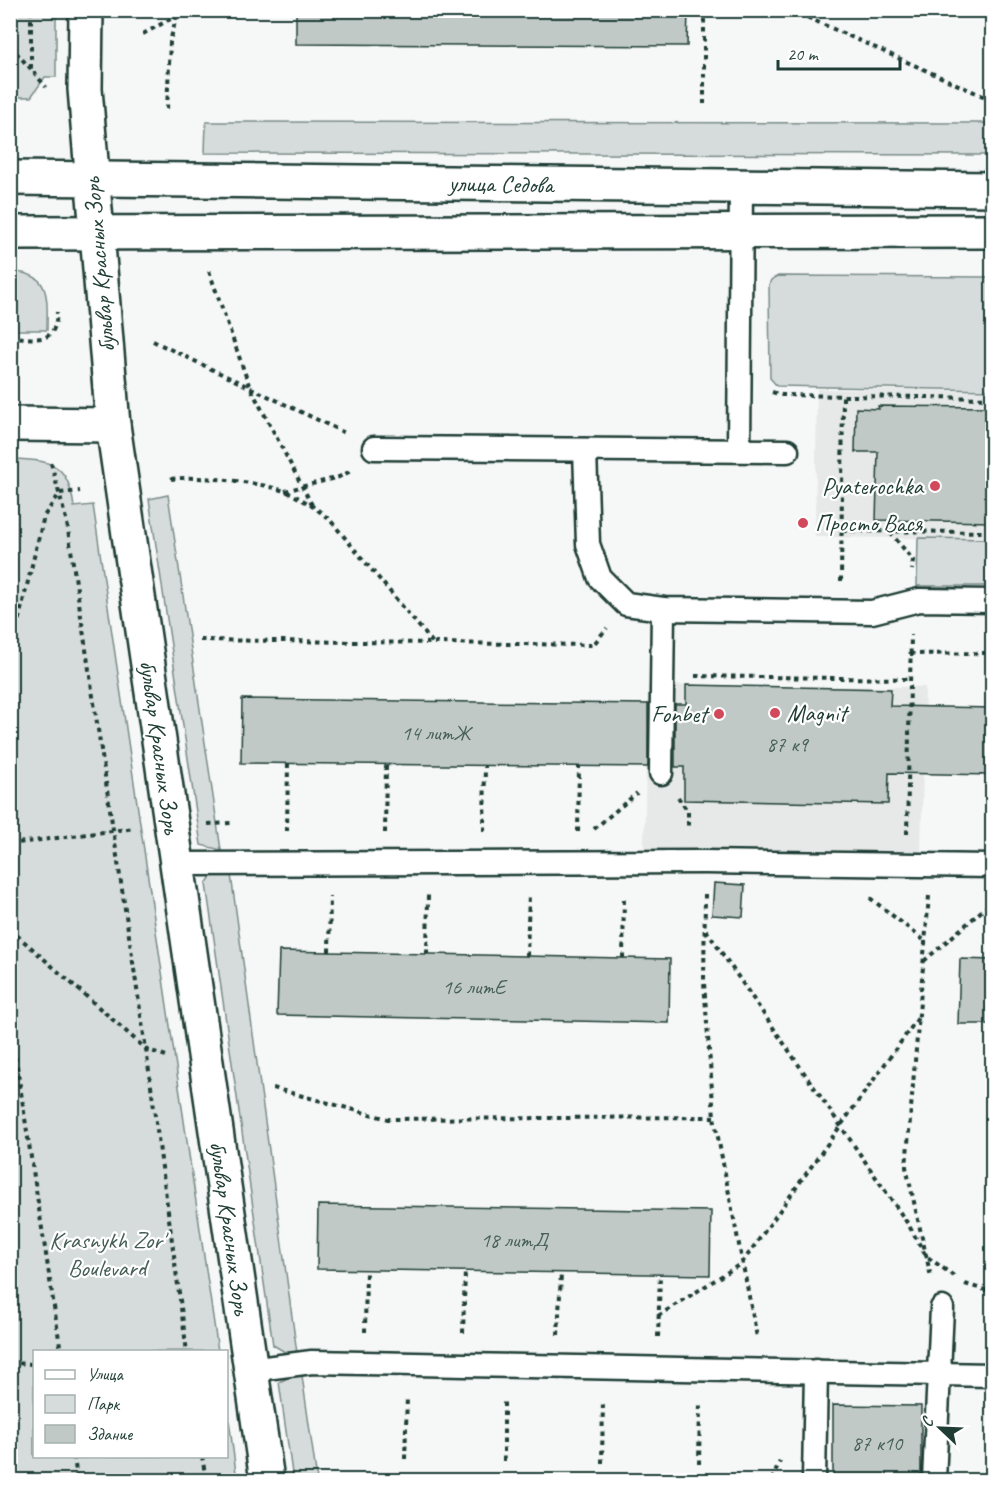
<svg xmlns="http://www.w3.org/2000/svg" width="1003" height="1491" font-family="Caveat,sans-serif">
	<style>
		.built { fill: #e6e9e8 }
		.green { fill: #d6dcdb; stroke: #7a8c88; stroke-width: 1.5 }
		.building { fill: #c0c9c6; stroke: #1f3d34; stroke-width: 1.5 }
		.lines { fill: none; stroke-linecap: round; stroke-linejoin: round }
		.service-casing { stroke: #1f3d34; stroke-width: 27 }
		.tertiary-casing { stroke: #1f3d34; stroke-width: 38 }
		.secondary-casing { stroke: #1f3d34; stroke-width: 38 }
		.path { stroke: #1f3d34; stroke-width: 4; stroke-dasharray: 4.5 4.5; stroke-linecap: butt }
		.service { stroke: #fff; stroke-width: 22 }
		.tertiary { stroke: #fff; stroke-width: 33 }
		.secondary { stroke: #fff; stroke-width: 33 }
		.poi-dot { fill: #d1495b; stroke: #fff; stroke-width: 2 }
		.labels { text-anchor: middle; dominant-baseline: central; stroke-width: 4.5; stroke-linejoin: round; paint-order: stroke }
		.number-label { font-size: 21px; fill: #476058 }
		.street-label { font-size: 24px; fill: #1f3d34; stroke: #fff }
		.poi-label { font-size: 24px; fill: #1f3d34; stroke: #fff; text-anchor: end }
		.park-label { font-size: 24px; fill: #445d55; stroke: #fff }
	</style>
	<rect width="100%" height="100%" fill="#f6f7f7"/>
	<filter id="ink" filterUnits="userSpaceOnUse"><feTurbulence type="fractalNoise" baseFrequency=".0167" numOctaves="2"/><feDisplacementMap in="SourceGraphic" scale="12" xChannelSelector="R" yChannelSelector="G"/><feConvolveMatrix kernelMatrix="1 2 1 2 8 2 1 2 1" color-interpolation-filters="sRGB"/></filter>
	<g filter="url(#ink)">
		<g class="built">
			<path d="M817,389L992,391V539L815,537Z"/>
			<path d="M648,685L925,687L921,855L644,849Z"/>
		</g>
		<g class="green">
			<path d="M11,10L56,11V77H45L31,97H11Z"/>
			<path d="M206,122L992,123V155L205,153Z"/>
			<path d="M11,272C52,272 47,299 47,330H11Z"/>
			<path d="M778,276L992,277V390L777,386L770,378L769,285L771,280Z"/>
			<path d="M11,459C52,460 68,463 74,507L93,505L218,1351L34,1352V1456H226L227,1405L237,1480H11Z"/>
			<path d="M168,495L221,850L201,845L149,499Z"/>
			<path d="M918,538L992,539V586H917Z"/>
			<path d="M212,875H231L297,1353L285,1352L273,1345L206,884Z"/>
			<path d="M292,1376H302L317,1480H293L279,1382Z"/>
		</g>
		<g class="building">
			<path d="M296,10H688L687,46L296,44Z"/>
			<path d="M878,406L993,407V522L876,520L878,452H855L856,408L879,409Z"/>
			<path d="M686,685L891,689L890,706L993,708V775L889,773L888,804L684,800V767H675V704H686Z"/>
			<path d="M242,699L648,704V767L241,763Z"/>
			<path d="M714,883L745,885L743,917L712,915Z"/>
			<path d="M279,951L670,959L669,1023L277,1015Z"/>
			<path d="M960,959L993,960V1024H958Z"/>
			<path d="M318,1205L711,1211L710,1275L317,1269Z"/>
			<path d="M833,1405L921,1406V1480H833Z"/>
		</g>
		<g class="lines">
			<defs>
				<g id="service">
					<path d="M374,448L787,451"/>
					<path d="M585,450L588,544L600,578L626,604L663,609L872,612L919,600L992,601"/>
					<path d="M739,450L741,187"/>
					<path d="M661,773L663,609"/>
					<path d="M177,864L705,862L992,866"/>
					<path d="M250,1370L312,1362L992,1375"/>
					<path d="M814,1480L816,1371"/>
					<path d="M934,1480L942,1308"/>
				</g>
				<g id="tertiary">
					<path d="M86,10L85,89L113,425L267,1480"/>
					<path d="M10,424L113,425"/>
				</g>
				<g id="secondary">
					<path d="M10,178L992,189"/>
					<path d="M10,233L992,231"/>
				</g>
			</defs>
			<use href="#service" class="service-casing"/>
			<use href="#tertiary" class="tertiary-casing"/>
			<use href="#secondary" class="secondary-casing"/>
			<g class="path">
				<path d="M31,10V69L46,87"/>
				<path d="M704,10V104"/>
				<path d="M791,10L992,100"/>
				<path d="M143,34L187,10"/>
				<path d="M10,46L31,69"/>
				<path d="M167,109L170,42L176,18"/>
				<path d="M209,271L249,385L312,505"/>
				<path d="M10,337C39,338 55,346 57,312"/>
				<path d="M153,341L347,434"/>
				<path d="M772,392L782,395L992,398"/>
				<path d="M51,463L67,523L146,1049L187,1352"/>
				<path d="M171,479C197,475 262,482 287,492C303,499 316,508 330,520L433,643"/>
				<path d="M285,491L339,477L353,470"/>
				<path d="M842,531L992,532"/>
				<path d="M890,532L913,560L912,570"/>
				<path d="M841,581L843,396"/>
				<path d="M200,640L593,645L607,628"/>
				<path d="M910,654L992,653"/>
				<path d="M10,655L44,516L60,493L80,491"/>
				<path d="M695,676L910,679"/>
				<path d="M678,797L688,812V829"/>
				<path d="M208,824L233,823"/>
				<path d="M594,829L637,793"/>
				<path d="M287,831L288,763"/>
				<path d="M484,831L485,765"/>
				<path d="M578,832L579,766"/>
				<path d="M385,833L386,764"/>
				<path d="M907,834L911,635"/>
				<path d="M988,834L989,775"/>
				<path d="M10,844L135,828"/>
				<path d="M705,894L704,983L714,1117L757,1337"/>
				<path d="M929,896L906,1167L931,1277"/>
				<path d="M870,898L925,941"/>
				<path d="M10,929L146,1049L166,1056"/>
				<path d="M706,930L908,1224L926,1256L954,1276"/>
				<path d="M329,952L330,896"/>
				<path d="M427,954L428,895"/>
				<path d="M527,956L529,894"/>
				<path d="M623,958L624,896"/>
				<path d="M924,961L992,902"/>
				<path d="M10,1021L61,1352"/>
				<path d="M273,1088L388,1119L714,1117"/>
				<path d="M965,1284L992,1292"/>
				<path d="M658,1316L742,1263L918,1018"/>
				<path d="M365,1332L366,1270"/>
				<path d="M463,1333L465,1271"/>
				<path d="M558,1335L561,1273"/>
				<path d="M658,1337L660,1274"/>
				<path d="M10,1363L34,1364"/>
				<path d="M74,1456L77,1480"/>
				<path d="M202,1456L206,1480"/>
				<path d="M405,1459L407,1397"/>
				<path d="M504,1461V1399"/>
				<path d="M602,1463L603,1400"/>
				<path d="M699,1464L700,1402"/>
				<path d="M772,1480L780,1461"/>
			</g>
			<use href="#service" class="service"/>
			<use href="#tertiary" class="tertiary"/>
			<use href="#secondary" class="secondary"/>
		</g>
	</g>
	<g class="poi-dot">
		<circle cx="935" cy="486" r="6"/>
		<circle cx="803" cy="523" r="6"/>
		<circle cx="775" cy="713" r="6"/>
		<circle cx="719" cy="714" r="6"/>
	</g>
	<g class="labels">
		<g class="number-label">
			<text x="436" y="733">14 литЖ</text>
			<text x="787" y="744">87 к9</text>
			<text x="474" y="987">16 литЕ</text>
			<text x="514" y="1240">18 литД</text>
			<text x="877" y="1443">87 к10</text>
		</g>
		<g class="street-label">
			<text transform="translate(501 184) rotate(1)">улица Седова</text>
			<text transform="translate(99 265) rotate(-95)">бульвар Красных Зорь</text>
			<text transform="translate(160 747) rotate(82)">бульвар Красных Зорь</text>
			<text transform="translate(230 1228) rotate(82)">бульвар Красных Зорь</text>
		</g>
		<g class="poi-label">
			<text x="923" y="486">Pyaterochka</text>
			<text x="815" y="523" text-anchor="start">Просто Вася</text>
			<text x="787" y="713" text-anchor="start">Magnit</text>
			<text x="707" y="714">Fonbet</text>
		</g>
		<g class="park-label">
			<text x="107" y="1240">Krasnykh Zor'<tspan x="107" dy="28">Boulevard</tspan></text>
		</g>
	</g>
	<rect width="1003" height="1491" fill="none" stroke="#fff" stroke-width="36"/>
	<rect x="18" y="18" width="967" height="1455" fill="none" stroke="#1f3d34" stroke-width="2" filter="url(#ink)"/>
	<rect x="33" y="1350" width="195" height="108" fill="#ffffff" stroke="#a5b1ae" stroke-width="1.5"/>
	<rect x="45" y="1370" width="30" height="9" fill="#ffffff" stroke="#a5b1ae" stroke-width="1.5"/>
	<text x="87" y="1380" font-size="18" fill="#1f3d34">Улица</text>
	<rect x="45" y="1395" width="30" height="18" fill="#d6dcdb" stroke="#a5b1ae" stroke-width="1.5"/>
	<text x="87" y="1410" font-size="18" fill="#1f3d34">Парк</text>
	<rect x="45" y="1425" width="30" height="18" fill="#c0c9c6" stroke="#a5b1ae" stroke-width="1.5"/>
	<text x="87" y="1440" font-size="18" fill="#1f3d34">Здание</text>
	<g transform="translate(940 1428) rotate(293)" stroke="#ffffff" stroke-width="4.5" paint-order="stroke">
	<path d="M0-4.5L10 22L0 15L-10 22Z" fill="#1f3d34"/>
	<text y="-9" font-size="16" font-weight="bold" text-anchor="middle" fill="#1f3d34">С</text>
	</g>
	<path d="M778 60v9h122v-9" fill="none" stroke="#1f3d34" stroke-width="3"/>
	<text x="787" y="60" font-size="18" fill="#1f3d34" stroke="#ffffff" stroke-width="4.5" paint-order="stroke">20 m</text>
</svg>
